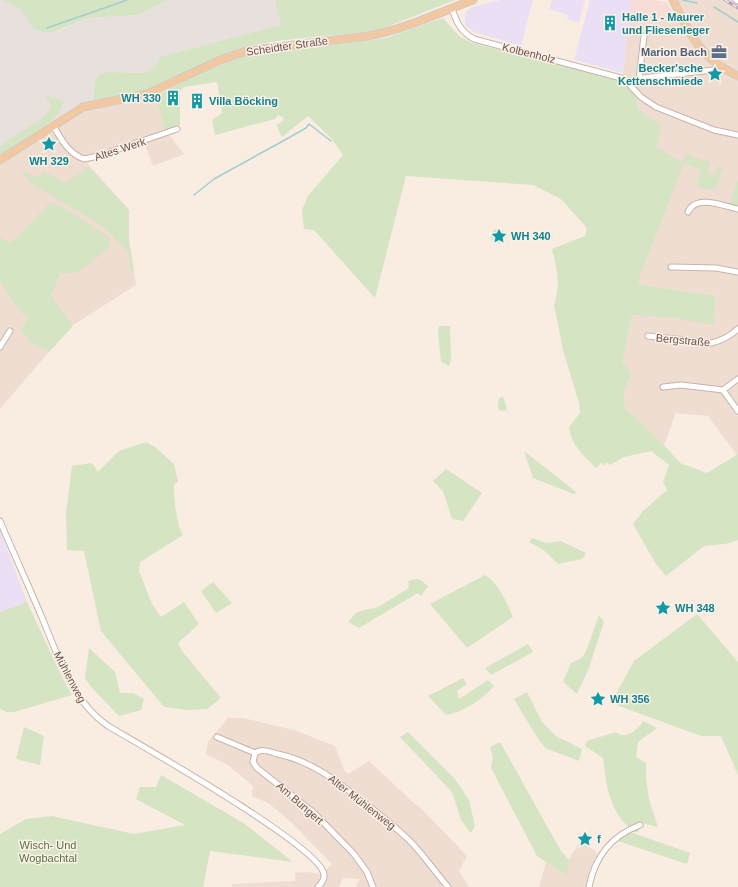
<svg xmlns="http://www.w3.org/2000/svg" width="738" height="887" font-family="Helvetica,sans-serif">
	<style>
		.residential { fill: #efddd1 }
		.commercial { fill: #f8dcd7 }
		.industrial { fill: #e8e0dc }
		.education { fill: #eadff4 }
		.green { fill: #d5e4c3 }
		.lines { fill: none; stroke-linecap: round; stroke-linejoin: round }
		.stream { stroke: #a1cfcf; stroke-width: 1.5 }
		.minor-casing { stroke: #c7b4ab; stroke-width: 7 }
		.major-casing { stroke: #d3cbc9; stroke-width: 9 }
		.minor { stroke: #fff; stroke-width: 5 }
		.major { stroke: #f0c8a2; stroke-width: 7 }
		.rail-casing { stroke: #aea3c0; stroke-width: 3 }
		.rail { stroke: #fcf1e7; stroke-width: 1.5; stroke-dasharray: 4.5; stroke-linecap: butt }
		.labels { text-anchor: middle; dominant-baseline: central; stroke-width: 3; stroke-linejoin: round; paint-order: stroke }
		.culture-label { font-size: 11px; font-weight: bold; fill: #0d838f; stroke: #fcf1e7; text-anchor: start }
		.street-label { font-size: 11px; fill: #6d534c; stroke: #fcf1e7 }
		.service-label { font-size: 11px; font-weight: bold; fill: #4e5e75; stroke: #fcf1e7; text-anchor: end }
		.park-label { font-size: 11px; fill: #597146; stroke: #fcf1e7 }
	</style>
	<rect width="100%" height="100%" fill="#f9ede2"/>
	<g class="residential">
		<path d="M677,0H738V454L737,455L708,416L676,413L664,445L625,408L624,391L631,376L622,363L632,315L675,318L714,324L716,296L638,284L655,147L662,126L638,109L637,105V98L622,83L627,35H631L682,11Z"/>
		<path d="M155,95L165,130L184,154L153,166L144,142L87,163L129,210V240L136,285L70,327L0,409V164L61,123L83,111L89,109L124,103Z"/>
		<path d="M228,718H243L294,730L335,746L344,770L348,774L369,761L414,803L420,807L467,856L459,871L469,887H357L356,883L359,881V879L343,878L339,887H232V884L295,881V873L307,872L322,874L332,864L291,822L268,803L252,796L253,786L228,765L206,754L208,742Z"/>
		<path d="M581,840L597,853L588,875L587,887H539L546,862L565,875L569,859Z"/>
	</g>
	<path class="commercial" d="M631,0H654L667,2L674,15L631,36L627,35Z"/>
	<path class="industrial" d="M0,0H38L58,31L88,18L138,15L162,3L166,0H275L282,25L160,57L158,64L147,73L109,72L95,82L93,100L77,105L0,155Z"/>
	<g class="education">
		<path d="M501,0H533L521,46L474,32L467,27L465,24V16L466,12L472,7Z"/>
		<path d="M552,0H585L579,23L567,19L568,15L549,9Z"/>
		<path d="M590,0H631L623,73L574,60Z"/>
		<path d="M0,530L27,602L0,612Z"/>
	</g>
	<g class="green">
		<path d="M2,0H166L162,3L138,15L88,18L51,33L35,30L20,8Z"/>
		<path d="M275,0H455L384,28L365,32L283,40L254,45L236,51L149,90L118,97L93,100L95,82L99,74L109,72L146,73L157,64L160,57L281,25Z"/>
		<path d="M443,18L459,36L472,43L616,80L622,83L628,88L637,98V105L638,109L662,126L656,147L682,162L686,154L710,162L707,172L715,175L718,166L723,168L716,188C709,189 702,190 697,185L701,170L684,163L640,276L638,284L716,296L714,325L675,318L632,315L622,363L626,365L631,376L624,391L625,408L664,445L680,463L707,473L738,454V540L725,544L704,546L666,576L656,564L633,524L643,511L667,490L663,482L669,465L651,451L624,457L610,465L607,462L603,466L602,462L596,468C584,456 571,445 569,427L580,413L579,403L563,350L554,305C561,285 557,268 552,249L585,236L587,228L561,199L533,185L406,176L375,298L314,230L304,229L302,210L308,196L343,155L332,139L308,116L282,137L276,125L283,121L284,118L278,115L275,119L215,135L212,120L222,113L217,82L184,87L180,91V125L165,130L155,96L204,72L240,57L386,38Z"/>
		<path d="M44,95L60,100L63,103C59,122 16,145 0,155V146C13,136 47,119 52,105Z"/>
		<path d="M89,167L129,210V240L134,271H131L128,253L107,230L93,220L37,187L28,180L21,171L36,177L44,171L65,183Z"/>
		<path d="M737,181H738V207L729,205Z"/>
		<path d="M50,203L64,208L106,235L110,240V247L84,268L76,272L60,274L51,295L73,326L49,352L31,342L21,330L28,319L15,305L0,281V238H1L11,243Z"/>
		<circle cx="498" cy="236" r="7"/>
		<path d="M439,326H450L451,360L449,366L441,362L438,332Z"/>
		<path d="M503,396L507,410L501,411L498,408L499,398Z"/>
		<path d="M146,442L155,447L174,464L178,482L174,484C173,496 177,526 183,535L140,562L139,571L152,604L161,617L184,602L199,624L178,643L182,651L221,698L207,709L187,710L164,707L101,631L84,551L67,550L66,513L72,466L92,463L98,472L119,451Z"/>
		<path d="M524,451L576,492L574,494L533,478Z"/>
		<path d="M446,469L482,493L463,521L452,519L443,491L433,481Z"/>
		<path d="M532,538L546,543L561,541L586,553L582,559L558,564L545,551L529,542Z"/>
		<path d="M485,575C499,583 506,602 513,617L467,648L430,604Z"/>
		<path d="M419,579L428,586L421,596L418,593L359,628L348,622L357,612L378,607L409,588L408,582L411,580Z"/>
		<path d="M213,582L232,603L216,613L201,591Z"/>
		<path d="M27,602L62,677L72,695L14,712H7L0,709V612Z"/>
		<path d="M697,614L738,662V775L721,736H701L611,703L634,661Z"/>
		<path d="M599,615L604,622L589,668L577,694L563,682L571,663L582,658L587,649Z"/>
		<path d="M528,644L533,652L491,675L485,668Z"/>
		<path d="M89,648L115,672L120,693H133L144,699L141,710L119,716L91,687L85,678Z"/>
		<path d="M463,678L467,684L457,691L459,699L488,680L494,686C482,700 463,712 446,715L428,696Z"/>
		<path d="M527,692L542,722L556,736L582,749L579,761L545,748L535,734L514,699Z"/>
		<path d="M643,721L657,728L638,742L636,757L646,763V778L649,799L658,827L642,823L638,832H630L690,853L687,864L618,841L631,828C609,813 606,782 603,758L585,746L587,741L616,732C616,733 621,735 622,735C629,737 640,727 643,721Z"/>
		<path d="M24,727L44,736L40,765L16,759Z"/>
		<path d="M408,732L455,779L469,800L475,826L471,833L461,820L452,792L400,737Z"/>
		<path d="M500,742L561,851L569,860L567,876L537,856L491,768L493,758L490,747Z"/>
		<path d="M161,775L245,824L293,862L210,851L203,887H0V834L26,819L52,816L134,834L185,825L136,799L140,787H156Z"/>
	</g>
	<g class="lines">
		<g class="stream">
			<path d="M682,0L697,3"/>
			<path d="M714,7L738,22"/>
			<path d="M47,28L127,0"/>
			<path d="M194,195L214,179L283,141L306,128L309,124L331,141"/>
		</g>
		<defs>
			<g id="minor">
				<path d="M736,0L738,1"/>
				<path d="M452,8C456,22 461,32 474,39L621,78L626,81L641,97L656,107L714,130L738,135"/>
				<path d="M639,79L644,36"/>
				<path d="M630,85L642,78L713,70"/>
				<path d="M53,125C60,138 69,154 84,159L98,156L177,129"/>
				<path d="M688,212C696,194 723,206 738,209"/>
				<path d="M671,267L716,268L738,272"/>
				<path d="M648,336L711,343C721,341 730,336 738,329"/>
				<path d="M0,347L10,331"/>
				<path d="M663,387L681,385L723,390L738,379"/>
				<path d="M723,390L738,411"/>
				<path d="M0,521C13,552 27,582 40,613C57,652 71,701 108,726C142,746 318,845 324,874C325,880 321,884 318,887"/>
				<path d="M217,737L255,753"/>
				<path d="M255,753C262,748 270,752 278,754C311,761 337,781 362,801C378,813 394,826 409,840C423,854 435,872 448,887"/>
				<path d="M255,753L253,762L257,768L313,812L354,854L367,872L373,887"/>
				<path d="M589,887C595,856 611,836 640,825"/>
			</g>
			<g id="major">
				<path d="M673,0C689,34 702,60 738,76"/>
				<path d="M0,160L83,107L147,94L218,61L240,53L261,49L368,36C405,29 438,13 473,0"/>
			</g>
		</defs>
		<use href="#minor" class="minor-casing"/>
		<use href="#major" class="major-casing"/>
		<use href="#minor" class="minor"/>
		<use href="#major" class="major"/>
		<defs>
			<path id="rail" d="M725,0L738,8"/>
		</defs>
		<use href="#rail" class="rail-casing"/>
		<use href="#rail" class="rail"/>
	</g>
	<defs>
		<symbol id="building-bare" viewBox="-9 -9 18 18"><path d="M-4-6H4V6H1V3H-1V6H-4ZM-2.5-4.3h1.7v1.8h-1.7ZM.8-4.3h1.7v1.8H.8ZM-2.5-1h1.7V.8h-1.7ZM.8-1h1.7V.8H.8Z" fill="#0f9aa8" stroke="#fcf1e7" stroke-width="2.5" paint-order="stroke"/></symbol>
		<symbol id="office-bare" viewBox="-9 -9 18 18"><path d="M-6-3h4V-5.5h4V-3h4V5H-6ZM-1-4.5V-3h2v-1.5ZM-6 0V1H6V0Z" fill="#5c6f8a" stroke="#fcf1e7" stroke-width="2.5" paint-order="stroke"/></symbol>
		<symbol id="sight-bare" viewBox="-9 -9 18 18"><path d="M0-6L1.8-2.2L6-1.7L2.9 1.2L3.7 5.4L0 3.3L-3.7 5.4L-2.9 1.2L-6-1.7L-1.8-2.2Z" fill="#0f9aa8" stroke="#fcf1e7" stroke-width="2.5" paint-order="stroke"/></symbol>
	</defs>
	<g fill-rule="evenodd">
		<use href="#building-bare" x="599" y="12" width="22" height="22"/>
		<use href="#office-bare" x="708" y="41" width="22" height="22"/>
		<use href="#sight-bare" x="704" y="63" width="22" height="22"/>
		<use href="#building-bare" x="162" y="87" width="22" height="22"/>
		<use href="#building-bare" x="186" y="90" width="22" height="22"/>
		<use href="#sight-bare" x="38" y="133" width="22" height="22"/>
		<use href="#sight-bare" x="488" y="225" width="22" height="22"/>
		<use href="#sight-bare" x="652" y="597" width="22" height="22"/>
		<use href="#sight-bare" x="587" y="688" width="22" height="22"/>
		<use href="#sight-bare" x="574" y="828" width="22" height="22"/>
	</g>
	<g class="labels">
		<g class="culture-label">
			<text x="622" y="17">Halle 1 - Maurer<tspan x="622" dy="13">und Fliesenleger</tspan></text>
			<text x="703" y="68" text-anchor="end">Becker'sche<tspan x="703" dy="13">Kettenschmiede</tspan></text>
			<text x="161" y="98" text-anchor="end">WH 330</text>
			<text x="209" y="101">Villa Böcking</text>
			<text x="49" y="161" text-anchor="middle">WH 329</text>
			<text x="511" y="236">WH 340</text>
			<text x="675" y="608">WH 348</text>
			<text x="610" y="699">WH 356</text>
			<text x="597" y="839">f</text>
		</g>
		<g class="street-label">
			<text transform="translate(287 46) rotate(-8)">Scheidter Straße</text>
			<text transform="translate(529 53) rotate(14)">Kolbenholz</text>
			<text transform="translate(120 149) rotate(-18)">Altes Werk</text>
			<text transform="translate(683 340) rotate(5)">Bergstraße</text>
			<text transform="translate(70 677) rotate(62)">Mühlenweg</text>
			<text transform="translate(362 802) rotate(38)">Alter Mühlenweg</text>
			<text transform="translate(300 803) rotate(41)">Am Bungert</text>
		</g>
		<g class="service-label">
			<text x="707" y="52">Marion Bach</text>
		</g>
		<g class="park-label">
			<text x="48" y="845">Wisch- Und<tspan x="48" dy="13">Wogbachtal</tspan></text>
		</g>
	</g>
</svg>
